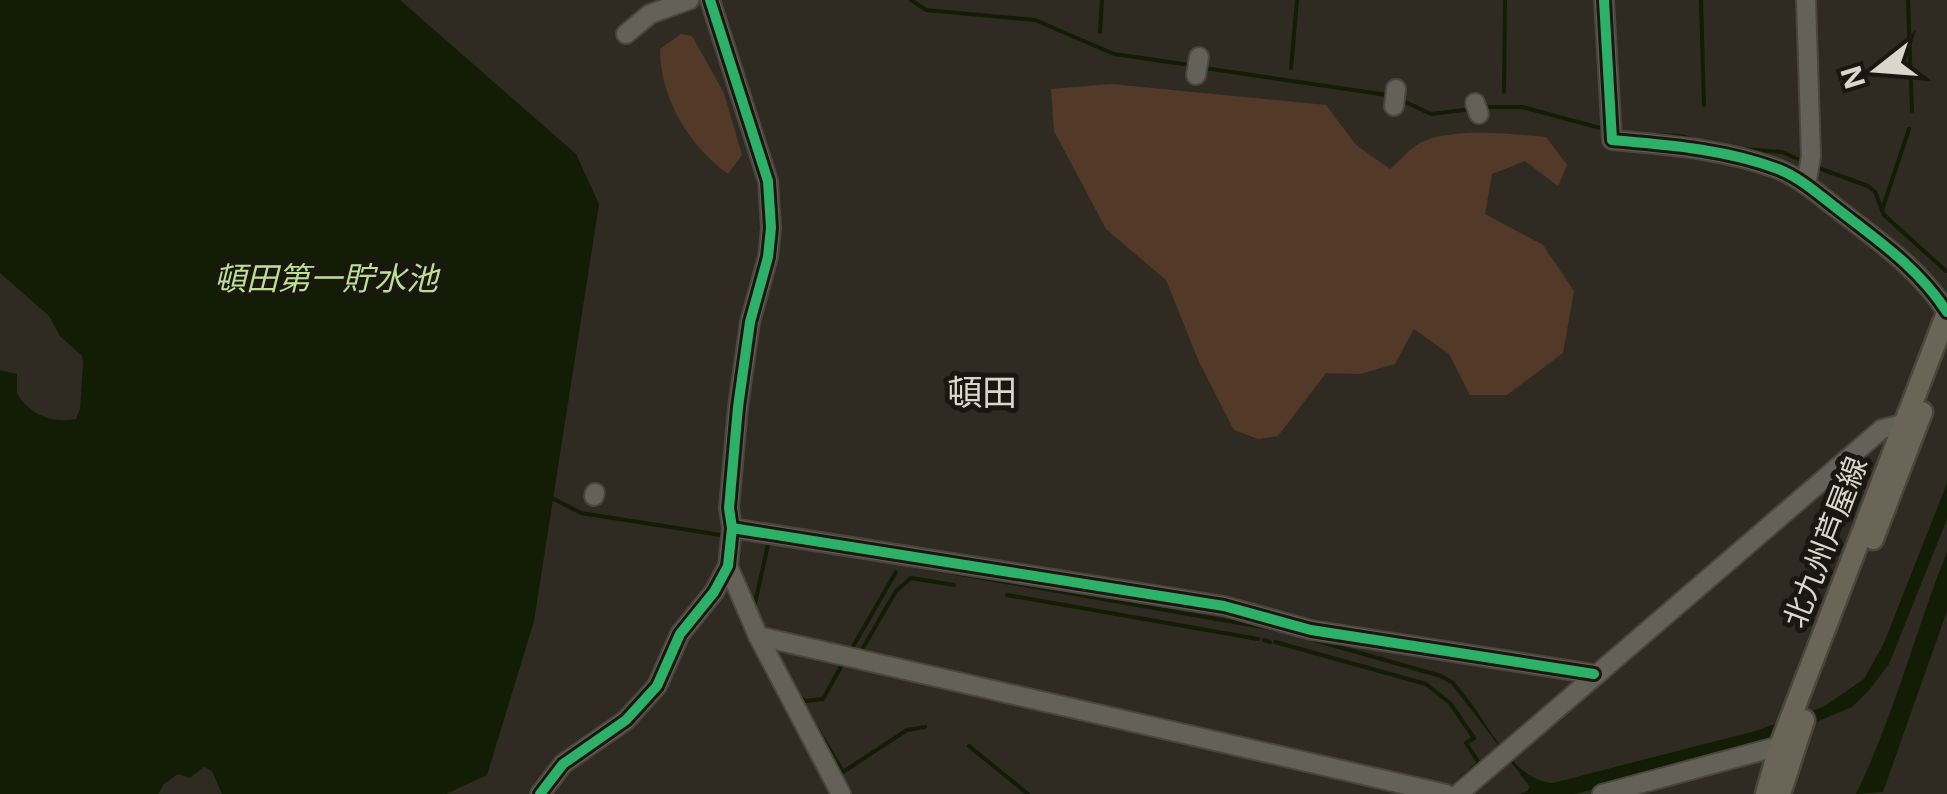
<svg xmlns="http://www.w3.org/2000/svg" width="1947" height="794" font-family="Inter,'Noto Sans JP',sans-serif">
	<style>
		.green { fill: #533a28 }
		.water { fill: #131c05 }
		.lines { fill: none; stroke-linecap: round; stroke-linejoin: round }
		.stream { stroke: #131c05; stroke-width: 4 }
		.minor-casing { stroke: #4a463e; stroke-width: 22 }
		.major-casing { stroke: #4a463e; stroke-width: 25 }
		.minor { stroke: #646159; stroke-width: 18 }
		.major { stroke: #6b6558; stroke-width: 20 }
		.cycleway-casing { stroke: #19170f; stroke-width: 16 }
		.cycleway { stroke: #2db169; stroke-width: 10 }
		.labels { text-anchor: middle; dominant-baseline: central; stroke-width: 10; stroke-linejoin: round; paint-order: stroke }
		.street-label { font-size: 30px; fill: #dad6cb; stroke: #19170f }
		.water-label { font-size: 32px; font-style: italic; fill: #bddf91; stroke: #19170f }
		.quarter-label { font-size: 35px; fill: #dad6cb; stroke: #19170f }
	</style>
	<rect width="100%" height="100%" fill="#2f2b22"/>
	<g class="green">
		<path d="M681,34L692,36L724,93L742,155L728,174C689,146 660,98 660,49Z"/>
		<path d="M1111,84L1326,105L1356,145L1390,169C1400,161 1409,149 1420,143C1451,127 1511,134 1546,137L1567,165L1558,186L1525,161L1492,174L1485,214L1543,245L1574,291L1563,353L1507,395H1470L1449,354L1414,329L1395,364L1360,374L1326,373L1278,436L1258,439L1234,430L1199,362L1166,280L1106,229L1054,131L1051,89Z"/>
	</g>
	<g class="water">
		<path d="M0,0H400L576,154L599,204L534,621L487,775L446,794H222L212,771L204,767L190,778L178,774L164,784L158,794H0V370L17,374V393C28,414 53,424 76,419L80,409L83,363L82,356L60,336L49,316L0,273Z"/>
		<path d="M1947,483V519L1889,664L1870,689L1852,707L1761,745L1575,794H1519L1528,791L1529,786L1468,705L1471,703C1492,731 1515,781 1553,783L1755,731L1823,707L1864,679L1884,643Z"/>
		<path d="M1947,552V611L1883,792L1856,794C1894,716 1915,632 1947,552Z"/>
	</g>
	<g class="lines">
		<g class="stream">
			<path d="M911,0L926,10L1035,20L1114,54L1190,65"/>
			<path d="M1701,0L1704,105"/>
			<path d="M1908,0L1912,111"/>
			<path d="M1100,32L1102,0"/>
			<path d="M1204,68L1387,95"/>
			<path d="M1291,68L1297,0"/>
			<path d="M1504,92L1505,0"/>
			<path d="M1401,100L1431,114L1473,109"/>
			<path d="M1482,107H1522L1604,129"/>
			<path d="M1653,135L1681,136L1698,141"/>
			<path d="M1741,149L1782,152L1805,162"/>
			<path d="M1813,166L1868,186L1875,192L1884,215L1946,271"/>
			<path d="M1882,210L1909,129"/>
			<path d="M552,498L581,513L727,536"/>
			<path d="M909,565L1279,630"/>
			<path d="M1007,595L1258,639"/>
			<path d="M754,608L769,540"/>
			<path d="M1307,638L1441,676L1453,683L1470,705"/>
			<path d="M1264,640L1270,642"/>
			<path d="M1275,642L1426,684L1450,703L1474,738L1466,743L1479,763"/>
			<path d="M851,650L896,572"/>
			<path d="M860,653L896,591L911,578L954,585"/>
			<path d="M799,697L806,701L823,699L844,661"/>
			<path d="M817,728L843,772L907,730L925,727"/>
			<path d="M969,746L1028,794"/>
			<path d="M1452,787L1478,764"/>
		</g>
		<defs>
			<g id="minor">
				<path d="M1604,0L1612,140C1667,145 1725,149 1778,169C1799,177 1818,194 1835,207C1877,240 1918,267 1947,312"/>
				<path d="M626,34L650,14L689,0"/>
				<path d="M1196,75L1199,57"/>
				<path d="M1475,103L1479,114"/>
				<path d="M1394,106L1396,89"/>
				<path d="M1806,185L1811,156L1806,0"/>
				<path d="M594,496L595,493"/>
				<path d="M732,528L1224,606L1311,630L1594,674"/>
				<path d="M728,566L758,636L841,794"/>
				<path d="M758,636L1446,794"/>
				<path d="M540,794L563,764L626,720L657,686L680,634L714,592L728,566L732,528L729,508L738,407L750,322L768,257L771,228L768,181L710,0"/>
				<path d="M1458,794L1882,429L1903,424L1912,427"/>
				<path d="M1602,794L1787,744"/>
			</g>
			<g id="major">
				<path d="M1873,539L1922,412"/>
				<path d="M1766,794L1779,748L1947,313"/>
				<path d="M1780,794L1804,720"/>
			</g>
		</defs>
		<use href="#minor" class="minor-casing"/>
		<use href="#major" class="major-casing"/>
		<use href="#minor" class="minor"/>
		<use href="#major" class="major"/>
		<defs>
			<g id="cycleway">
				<path d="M1604,0L1612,140C1667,145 1725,149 1778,169C1799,177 1818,194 1835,207C1877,240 1918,267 1947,312"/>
				<path d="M732,528L1224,606L1311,630L1594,674"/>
				<path d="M540,794L563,764L626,720L657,686L680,634L714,592L728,566L732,528L729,508L738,407L750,322L768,257L771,228L768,181L710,0"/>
			</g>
		</defs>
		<use href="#cycleway" class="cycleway-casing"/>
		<use href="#cycleway" class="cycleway"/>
	</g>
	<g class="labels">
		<g class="street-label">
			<text transform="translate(1825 542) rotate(-69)">北九州芦屋線</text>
		</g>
		<g class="water-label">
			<text x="326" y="278">頓田第一貯水池</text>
		</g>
		<g class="quarter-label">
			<text x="982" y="392">頓田</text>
		</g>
	</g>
	<g transform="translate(1877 70) rotate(253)" stroke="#19170f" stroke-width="8" paint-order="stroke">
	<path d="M0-8L18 38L0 25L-18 38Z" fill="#dad6cb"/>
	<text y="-15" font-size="28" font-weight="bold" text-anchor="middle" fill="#dad6cb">N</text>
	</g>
</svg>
